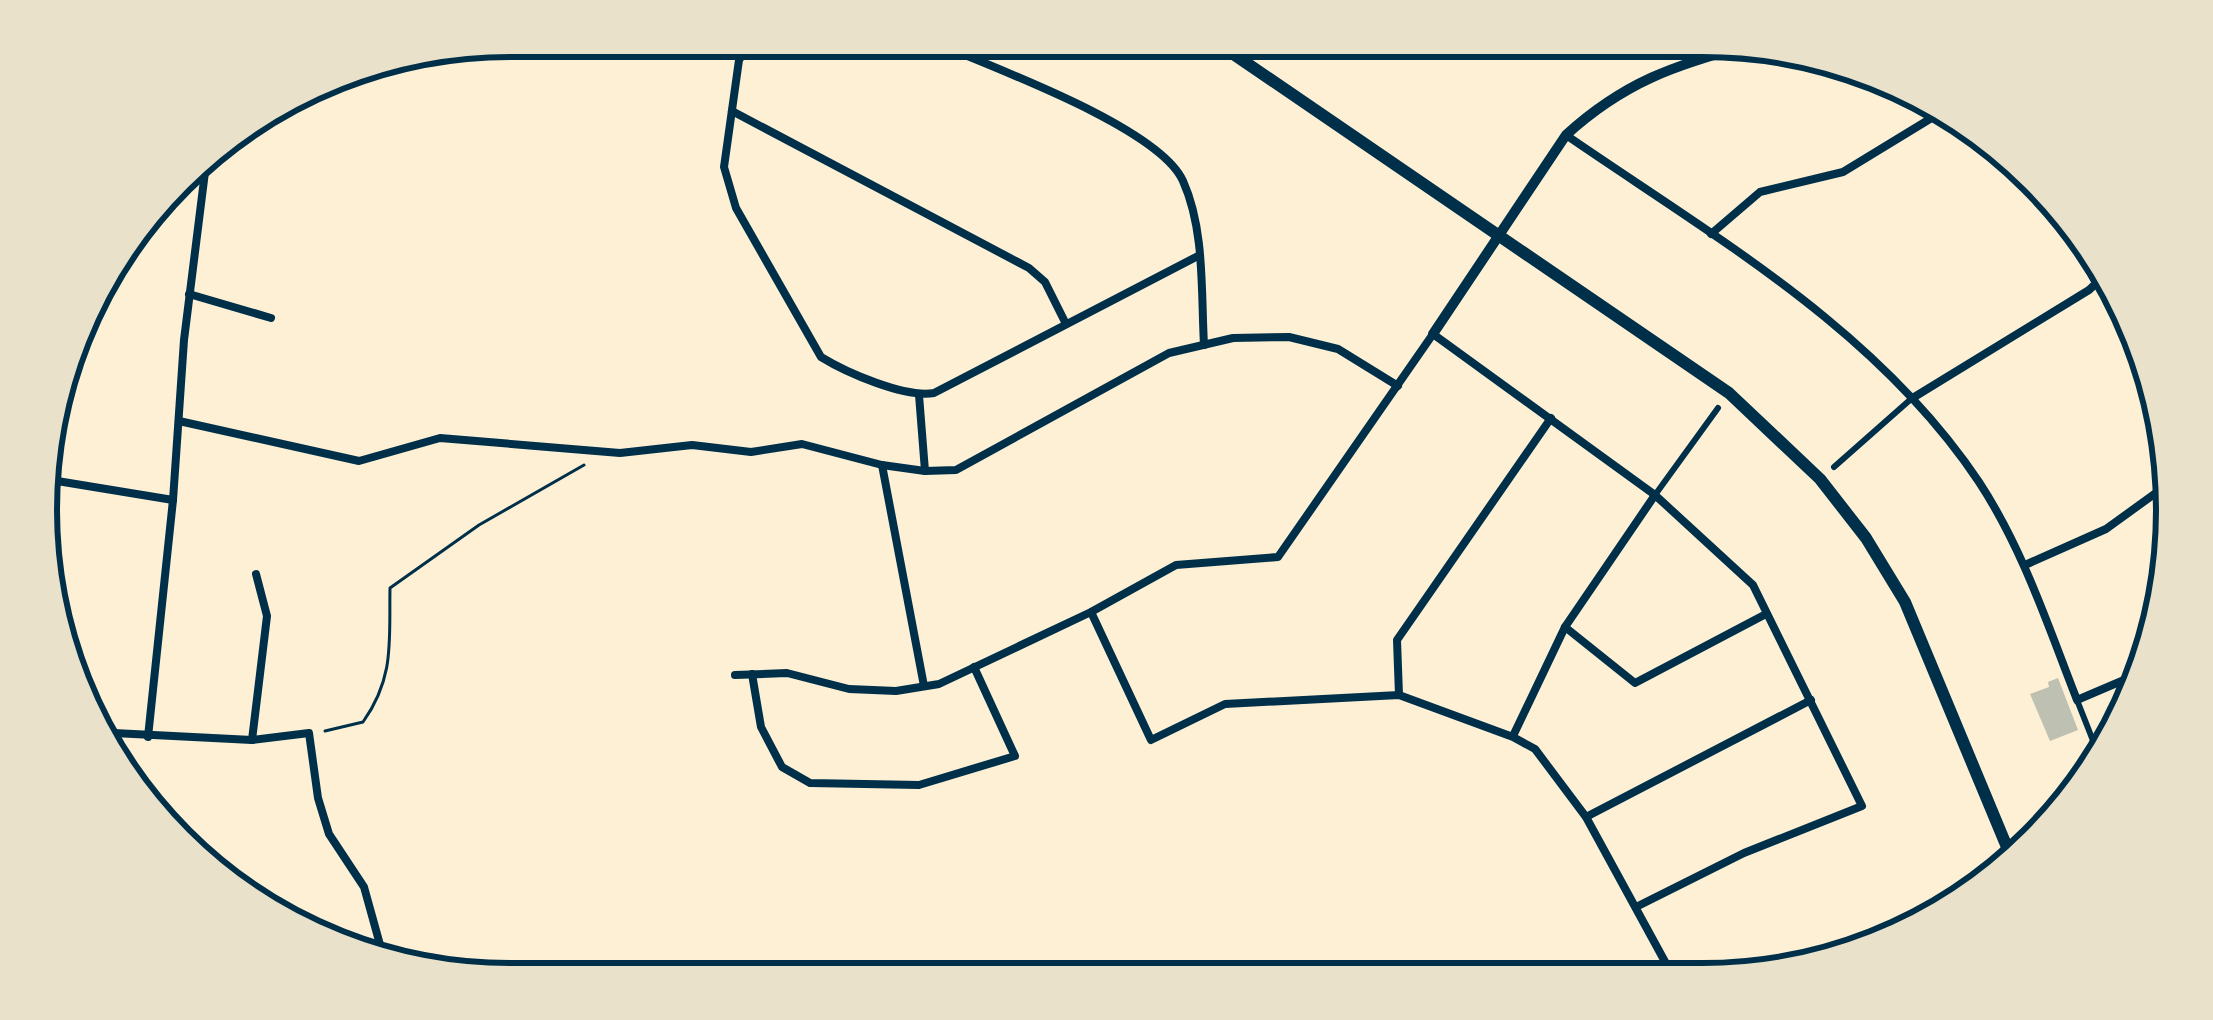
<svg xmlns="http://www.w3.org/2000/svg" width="2213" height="1020" font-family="'Fira Sans',sans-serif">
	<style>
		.building { fill: #bec0b2 }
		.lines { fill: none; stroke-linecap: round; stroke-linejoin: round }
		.path { stroke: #003049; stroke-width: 3 }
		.pedestrian { stroke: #003049; stroke-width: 6 }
		.minor { stroke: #003049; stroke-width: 8 }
		.tertiary { stroke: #003049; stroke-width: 10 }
		.secondary { stroke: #003049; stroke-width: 12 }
		.rim { fill: none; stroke: #003049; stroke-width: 6 }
	</style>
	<rect width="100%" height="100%" fill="#fdf0d5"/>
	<path class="building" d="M2058,678L2078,730L2050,741L2030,694L2049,687L2048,682Z"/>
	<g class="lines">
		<path class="path" d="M325,731L363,722C395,677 389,641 390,588L479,525L584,465"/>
		<g class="pedestrian">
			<path d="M1834,467L1911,399"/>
			<path d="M1655,495L1718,408"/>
			<path d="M2077,700L2101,761"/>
		</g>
		<g class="minor">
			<path d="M756,36L739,60L724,167L736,208L821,357C847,373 905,398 934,393L1198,256"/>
			<path d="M919,36C978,62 1158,125 1183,181C1205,230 1201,292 1204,345"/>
			<path d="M732,111L1029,268L1045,282L1066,324"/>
			<path d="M1566,135C1714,237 1877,329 1979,482C2023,549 2048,626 2077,700L2145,671"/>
			<path d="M1711,234L1760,192L1843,172L1943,111"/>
			<path d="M189,294L271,318"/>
			<path d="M919,395L925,471"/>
			<path d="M1911,399L2089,290L2105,275"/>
			<path d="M179,421L359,461L440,438L620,453L692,445L751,452L802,444L882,465L925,471L956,470L1169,353L1233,338L1289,337L1338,349L1398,386"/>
			<path d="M882,465L924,686"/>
			<path d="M45,479L173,500"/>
			<path d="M2025,565L2106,529L2171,482"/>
			<path d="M1091,612L1151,740L1225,704L1399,695L1513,737L1535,749L1586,817L1675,980"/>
			<path d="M1565,627L1635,683L1766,614"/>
			<path d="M752,674L761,727L782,767L810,783L919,785L1015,756L974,667"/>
			<path d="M735,675L787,673L849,689L896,691L939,684L1091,612L1176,565L1278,557L1433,334L1655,495L1753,585L1862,806L1744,853L1636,907"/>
			<path d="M1399,695L1397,640L1551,418"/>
			<path d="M94,732L252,740L309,733L318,798L329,834L364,887L384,959"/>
			<path d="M1513,736L1565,627L1655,495"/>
			<path d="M148,737L173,500L184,340L208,148"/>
			<path d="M252,740L267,616L256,574"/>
			<path d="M114,764L117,734"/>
			<path d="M1586,817L1811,700"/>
		</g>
		<g class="tertiary">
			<path d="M1433,334L1566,135C1624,82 1675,65 1749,45"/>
			<path d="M1791,973L1999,879"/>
		</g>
		<path class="secondary" d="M1207,36L1729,393L1820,479L1866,538L1905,602L2014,864"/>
	</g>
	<path d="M0 0H2213V1020H0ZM510 57H1703A453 453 0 0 1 2156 510V510A453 453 0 0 1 1703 963H510A453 453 0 0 1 57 510V510A453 453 0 0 1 510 57Z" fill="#e9e1ca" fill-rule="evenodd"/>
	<path class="rim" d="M510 57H1703A453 453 0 0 1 2156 510V510A453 453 0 0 1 1703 963H510A453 453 0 0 1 57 510V510A453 453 0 0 1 510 57Z"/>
</svg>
